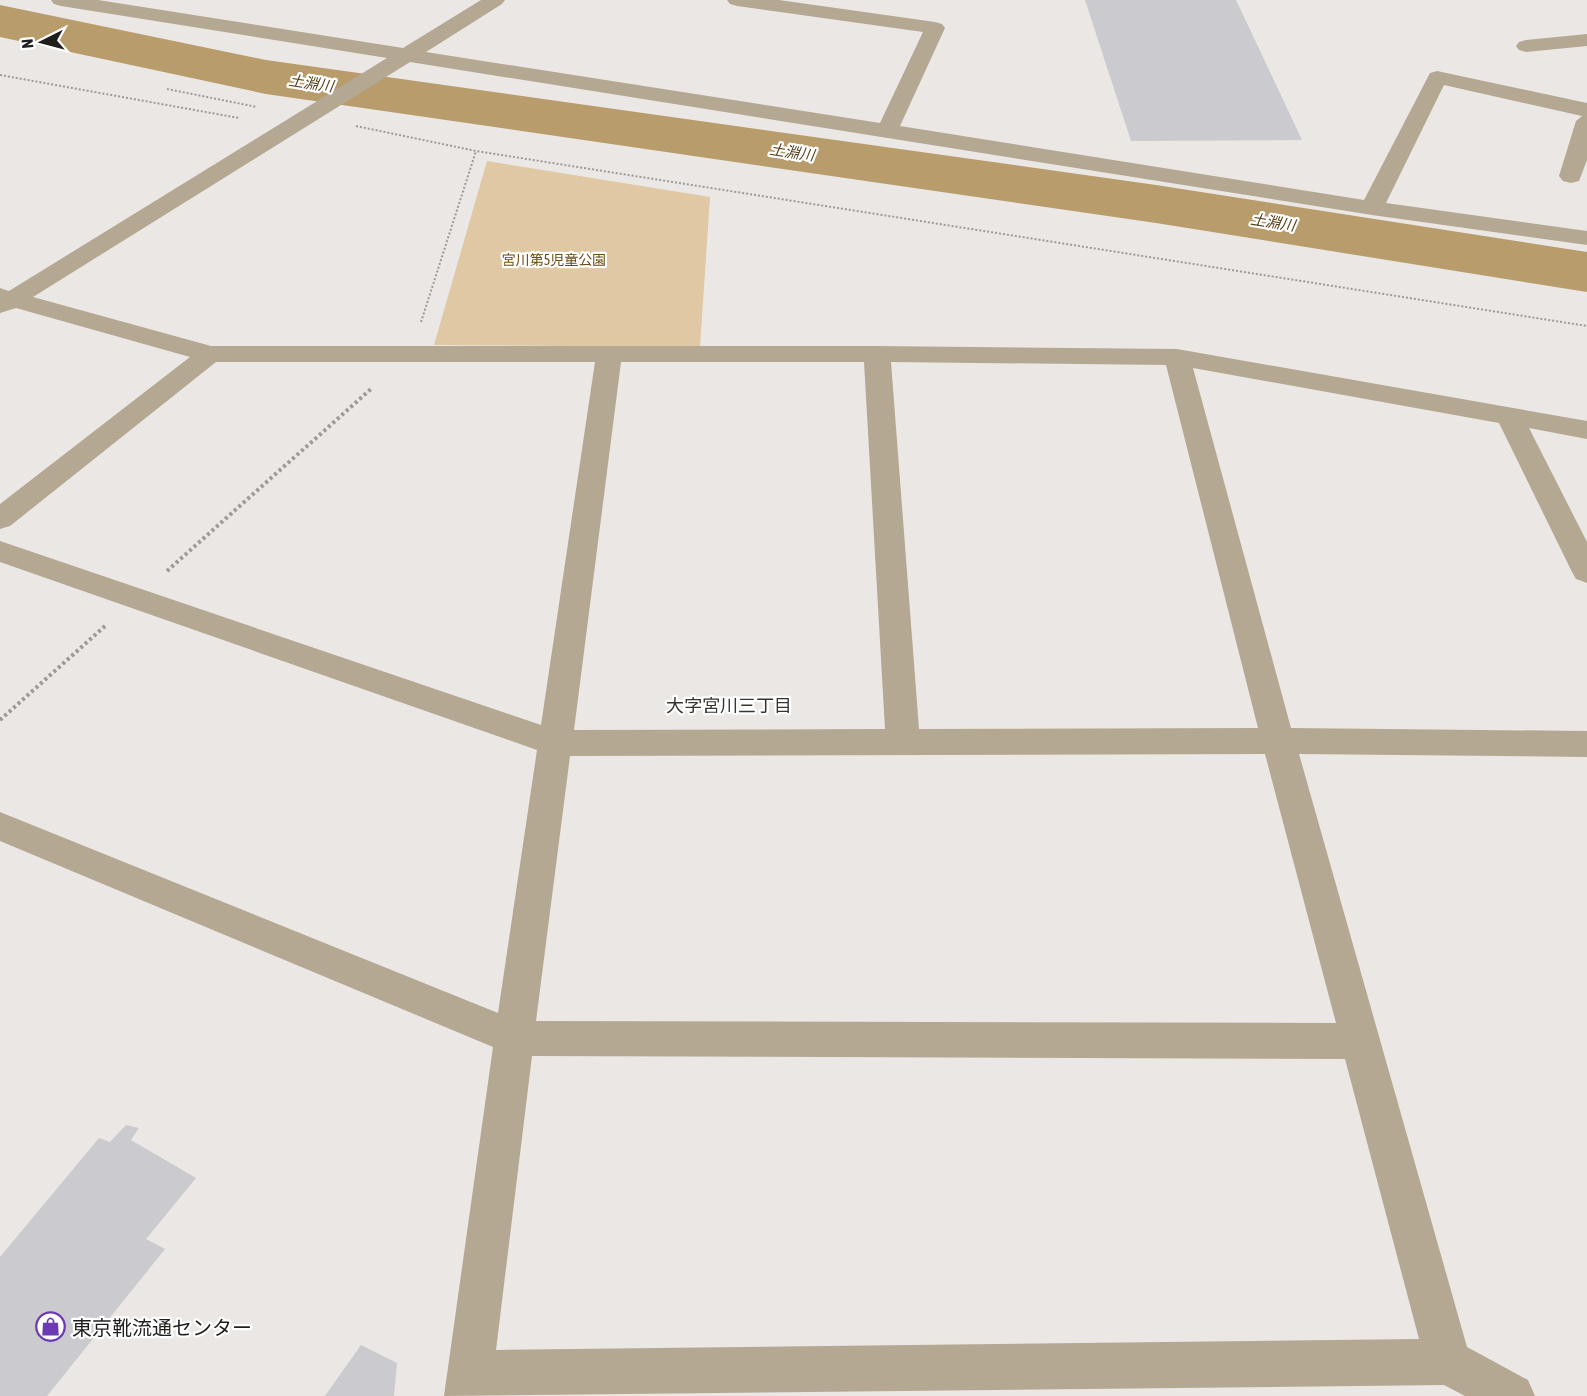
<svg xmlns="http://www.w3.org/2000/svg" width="1587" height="1396" font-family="'Asap Condensed','Noto Sans JP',sans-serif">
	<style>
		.green { fill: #dfc8a3 }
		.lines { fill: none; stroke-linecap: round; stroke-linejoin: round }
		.river { fill: #b99c6c; fill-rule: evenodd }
		.building { fill: #cbcace }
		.path-far1 { stroke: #9d9b99; stroke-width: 2; stroke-dasharray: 2 2; stroke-linecap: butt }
		.path { stroke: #9d9b99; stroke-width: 4; stroke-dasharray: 3 3; stroke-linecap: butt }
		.minor { fill: #b4a893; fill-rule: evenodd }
		.labels { text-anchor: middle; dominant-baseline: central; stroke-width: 4.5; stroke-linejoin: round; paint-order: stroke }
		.far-park-label { font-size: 14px; fill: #684a0f; stroke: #fff }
		.far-water-label { font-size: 15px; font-style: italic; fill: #533e18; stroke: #fff }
		.neighbourhood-label { font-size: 18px; fill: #353431; stroke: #fff }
		.near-poi-label { font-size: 20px; fill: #1f1e1d; stroke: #fff; text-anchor: start }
	</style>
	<rect width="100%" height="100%" fill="#eae7e4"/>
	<path class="green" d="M487,161L710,197L700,347L434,345Z"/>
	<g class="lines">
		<path class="river" d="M0,5L266,60L1156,185L1587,252V292L1156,223L266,94L0,37Z"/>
	</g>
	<g class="building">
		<path d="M1085,0H1236L1302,140L1131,141Z"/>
		<path d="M126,1125L139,1128L131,1140L196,1178L146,1239L165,1249L47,1396H0V1257L99,1138L110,1142Z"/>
		<path d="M361,1345L397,1363L394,1396H325Z"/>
	</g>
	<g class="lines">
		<g class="path-far1">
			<path d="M0,75L239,118"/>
			<path d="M167,89L257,107"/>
			<path d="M356,126L476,151L1587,326"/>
			<path d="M421,322L476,151"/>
		</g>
		<g class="path">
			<path d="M167,571L372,388"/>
			<path d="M0,720L105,626"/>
		</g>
		<g class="minor">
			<path d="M51,0H98L403,48L481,0H505L502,4L426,52L880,123L923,32L737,6L730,4L727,0H779L935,22L942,24L945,28L900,126L1364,200L1430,73L1437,71L1587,103V160L1579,181L1571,183L1563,181L1559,176L1576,121L1582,116L1444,85L1386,203L1587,231V245L1372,215L410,62L33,297L211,346H877L1177,349L1587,421V439L1529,428L1587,542V583L1576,579L1572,572L1499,423L1193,368L1291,728L1587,731V757L1299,754L1467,1347L1528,1380L1535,1396H1465L1444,1385L444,1396L493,1047L0,841V812L498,1013L537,750L0,562V541L541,725L595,362H216L10,526L0,529V504L190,357L16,308L0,313V288L9,291L387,58L61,6L54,4ZM621,362H864L885,729L574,730ZM891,362L1166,365L1258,728L919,729ZM1265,754L1336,1023L536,1021L570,756ZM532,1056L1345,1059L1419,1339L496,1350Z"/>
			<path d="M1587,34V46L1526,52L1519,50L1516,46L1519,42L1526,40Z"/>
		</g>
	</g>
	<defs>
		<symbol id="shop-ring" viewBox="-11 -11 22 22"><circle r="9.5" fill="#fff" stroke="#6c3bb2" stroke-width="1.5"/><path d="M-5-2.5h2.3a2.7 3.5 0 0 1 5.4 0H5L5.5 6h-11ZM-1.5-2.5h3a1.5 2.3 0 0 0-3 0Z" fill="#6c3bb2"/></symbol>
	</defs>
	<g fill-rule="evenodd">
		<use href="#shop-ring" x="34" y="1310" width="33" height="33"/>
	</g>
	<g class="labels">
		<g class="far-park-label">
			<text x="554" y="260">宮川第5児童公園</text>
		</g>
		<g class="far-water-label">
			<text transform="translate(311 83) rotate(8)">土淵川</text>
			<text transform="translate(792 152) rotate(8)">土淵川</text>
			<text transform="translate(1273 222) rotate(9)">土淵川</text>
		</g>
		<g class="neighbourhood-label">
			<text x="729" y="705">大字宮川三丁目</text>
		</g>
		<g class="near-poi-label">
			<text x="72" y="1327">東京靴流通センター</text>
		</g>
	</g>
	<g transform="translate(42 42) rotate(264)" stroke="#ffffff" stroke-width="4.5" paint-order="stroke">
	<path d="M0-4.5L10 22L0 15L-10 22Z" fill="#1f1e1d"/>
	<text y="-9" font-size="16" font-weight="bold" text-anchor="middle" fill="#1f1e1d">N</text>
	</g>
</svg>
